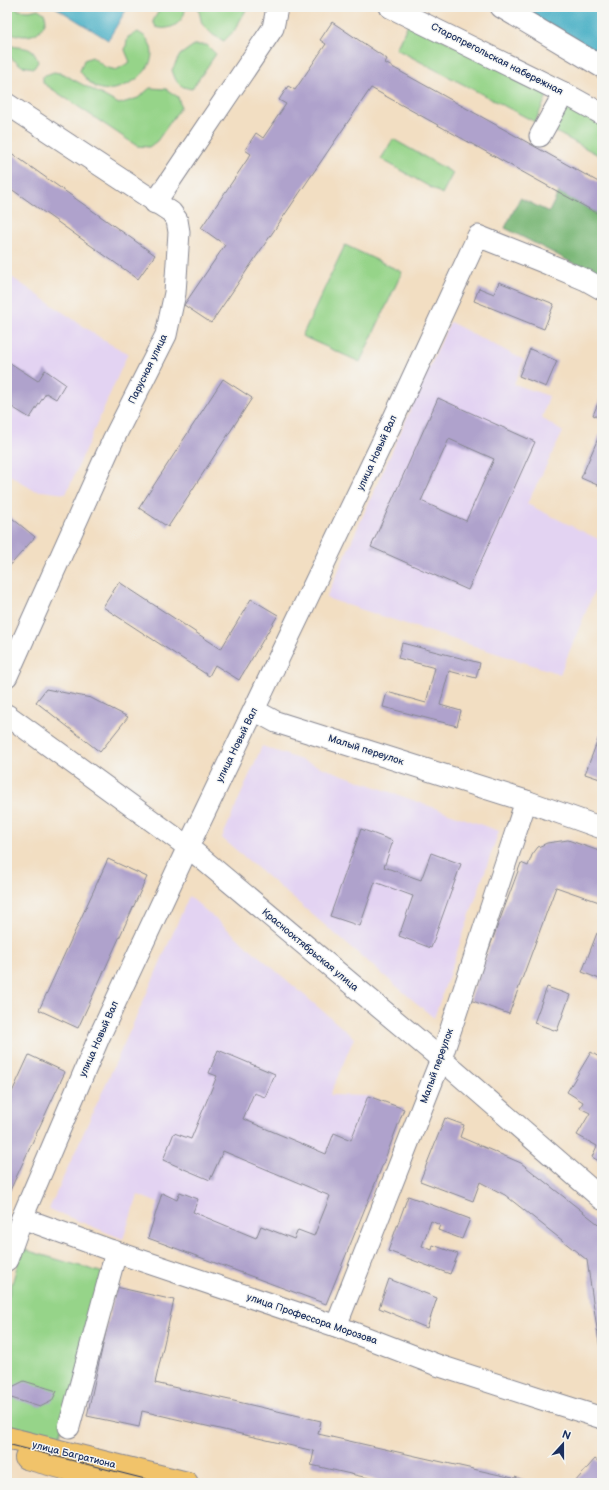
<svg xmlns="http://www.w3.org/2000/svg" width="609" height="1490" font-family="'Balsamiq Sans',sans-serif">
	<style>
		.built { fill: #e3d3f2 }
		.green { fill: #96d489; stroke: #588274 }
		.forest { fill: #78b675; stroke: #4a726a }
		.water { fill: #46afc5; stroke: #306f92 }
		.building { fill: #afa2cc; fill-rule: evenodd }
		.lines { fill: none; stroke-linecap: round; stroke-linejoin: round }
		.minor-casing { stroke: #868690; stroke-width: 23 }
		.major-casing { stroke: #868690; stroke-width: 24 }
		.minor { stroke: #fff; stroke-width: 21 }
		.major { stroke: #f1c36a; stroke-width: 22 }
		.tram { stroke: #1b2f5e; stroke-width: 1 }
		.labels { text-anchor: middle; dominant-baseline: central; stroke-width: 3; stroke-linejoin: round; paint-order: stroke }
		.street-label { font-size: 10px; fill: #1b2f5e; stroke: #f6f6f2 }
	</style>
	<rect width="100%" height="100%" fill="#f6f6f2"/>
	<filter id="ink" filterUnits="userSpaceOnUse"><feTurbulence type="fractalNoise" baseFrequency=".025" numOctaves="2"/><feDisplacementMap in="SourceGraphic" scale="8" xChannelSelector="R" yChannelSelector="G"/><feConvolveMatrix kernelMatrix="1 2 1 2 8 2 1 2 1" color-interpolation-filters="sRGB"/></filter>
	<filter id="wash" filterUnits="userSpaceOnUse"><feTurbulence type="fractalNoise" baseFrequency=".012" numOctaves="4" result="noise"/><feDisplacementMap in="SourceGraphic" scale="16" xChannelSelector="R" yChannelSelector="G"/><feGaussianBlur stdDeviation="0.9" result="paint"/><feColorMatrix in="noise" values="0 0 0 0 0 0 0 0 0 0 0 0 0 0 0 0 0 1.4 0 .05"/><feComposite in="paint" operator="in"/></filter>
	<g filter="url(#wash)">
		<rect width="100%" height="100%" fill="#f2dec2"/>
		<g class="built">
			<path d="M7,274L108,343L128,353L66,494L33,490L7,473Z"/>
			<path d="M450,322L524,360L514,384L549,396L542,418L563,432L527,504L602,541V573L560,674L326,598Z"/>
			<path d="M262,746L499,831L434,1018L222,838Z"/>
			<path d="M189,896L354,1038L330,1095L368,1096L404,1109L383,1164L326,1304L148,1238L158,1203L138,1195L123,1239L49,1209L143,1002Z"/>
		</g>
		<g class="green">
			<path d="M7,7H17L18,10L29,11L38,9L44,13L46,19C41,38 24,39 9,32L7,28Z"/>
			<path d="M162,7H185C186,17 177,27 167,28C163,29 159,28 156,27L153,21L157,14Z"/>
			<path d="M198,7H245L246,10L234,31L224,41L213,35L202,24Z"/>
			<path d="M409,22L548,94L535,122L396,49Z"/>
			<path d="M138,32C141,34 145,36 147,39C166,66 125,94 101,89C92,87 85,78 80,71L84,60L92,57L105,67L116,70L130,62L125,50L128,37Z"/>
			<path d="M7,44C21,51 32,42 38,62L34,68L22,66L7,55Z"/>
			<path d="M194,45H207L216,54L192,89C178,87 176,82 172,70L180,55Z"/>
			<path d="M54,72L64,74L74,80L119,104L138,98L150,88L166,89L178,97L181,107L157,141L149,147L137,146L43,83V76Z"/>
			<path d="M567,106L602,126V157L554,131Z"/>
			<path d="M393,139L453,173L442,194L381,159Z"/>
			<path d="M345,245L402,272L360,362L302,336Z"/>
			<path d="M22,1249L107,1274L59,1439L7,1424V1301Z"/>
		</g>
		<path class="forest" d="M559,192L602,216V278L505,228L520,198L549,212Z"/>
		<g class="water">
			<path d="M55,7H128L108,40Z"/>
			<path d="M508,7H602V63Z"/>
		</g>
		<g id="blocks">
			<g class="building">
				<path d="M332,22L387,59L385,63L602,184V216L371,88L211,323L184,305L225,245L201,228L251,154L245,150L256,133L263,138L286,104L279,100L288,86L295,90L326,44L320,40Z"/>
				<path d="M7,150L155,255L138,279L7,186Z"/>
				<path d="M499,282L554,304L544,329L474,301L479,288L494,294Z"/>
				<path d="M530,349L557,361L546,387L519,376Z"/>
				<path d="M7,361L38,381L45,370L65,384L56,399L46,393L30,418L7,404Z"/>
				<path d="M223,379L252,398L168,527L139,508Z"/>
				<path d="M602,394V419L593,415Z"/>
				<path d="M438,398L535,442L468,590L371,547ZM449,439L494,459L466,521L421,501Z"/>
				<path d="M602,429V487L581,478Z"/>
				<path d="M7,514L35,537L7,569Z"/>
				<path d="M119,582L221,649L251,599L278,615L239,680L215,665L209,676L103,607Z"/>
				<path d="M402,643L480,663L476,678L449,671L440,705L461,711L457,726L383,707L387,692L426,703L435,668L398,658Z"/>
				<path d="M46,689L91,698L128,717L100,752L36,702Z"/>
				<path d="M602,729V773L600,779L585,774Z"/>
				<path d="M361,829L393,841L384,867L421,880L431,853L461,864L431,948L399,936L413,896L375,882L360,926L330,916Z"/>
				<path d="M568,840L602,852V903L556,887L509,1014L470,1000L521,863L528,866L532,855L538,847L547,843Z"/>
				<path d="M108,859L147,877L78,1028L39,1010Z"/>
				<path d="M597,933L602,935V980L582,972Z"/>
				<path d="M547,987L570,995L557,1031L534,1023Z"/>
				<path d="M218,1050L275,1074L265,1097L254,1093L243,1119L326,1154L334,1133L351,1140L368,1096L404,1109L383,1164L326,1304L148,1238L162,1193L177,1200L180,1192L198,1199L193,1212L256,1238L261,1226L294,1239L298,1230L314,1236L330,1196L223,1151L210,1180L163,1160L174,1133L191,1139L217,1076L209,1073Z"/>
				<path d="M591,1052L602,1059V1163L592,1157L597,1146L577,1135L590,1113L580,1108L583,1102L567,1092Z"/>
				<path d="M29,1055L65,1072L7,1197V1103Z"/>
				<path d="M445,1118L464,1125L460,1137L521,1163L602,1227V1363L587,1260L505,1195L480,1182L473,1201L420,1181Z"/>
				<path d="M408,1196L470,1219L462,1239L438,1230L440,1225L431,1221L422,1246L432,1250L433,1245L458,1254L450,1274L388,1251Z"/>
				<path d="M389,1279L437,1298L427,1328L379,1308Z"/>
				<path d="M116,1287L174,1300L155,1383L321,1421L318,1434L513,1478L511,1483H390L311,1465L314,1451L142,1411L139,1427L87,1416Z"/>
				<path d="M24,1381L57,1391L52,1401L40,1407L8,1397L10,1388Z"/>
				<path d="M595,1459L602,1464V1483H574Z"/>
				<path d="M515,1477L531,1483H514Z"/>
			</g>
		</g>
	</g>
	<g filter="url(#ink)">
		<use href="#blocks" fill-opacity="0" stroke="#868690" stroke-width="1"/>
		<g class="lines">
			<defs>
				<g id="minor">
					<path d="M390,7L564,93L602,114"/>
					<path d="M501,7L602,67"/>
					<path d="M7,104L171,212L177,220L179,232L175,293L166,335L113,440L7,676"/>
					<path d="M540,136L564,93"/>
					<path d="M155,203L273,28L277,8"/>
					<path d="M254,710L276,722L526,801L602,828"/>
					<path d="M7,715L188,847L441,1059L602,1199"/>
					<path d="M22,1218L110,1250L336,1326L437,1365L545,1400L602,1418"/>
					<path d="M7,1260L22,1218L100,1035L188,847L392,422L478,236L541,261L586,280L602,289"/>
					<path d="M336,1326L441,1059L526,801"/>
					<path d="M69,1427L116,1252"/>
				</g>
				<g id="major">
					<path d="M7,1438L187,1483"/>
					<path d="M26,1458L121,1483"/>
				</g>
			</defs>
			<use href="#minor" class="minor-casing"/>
			<use href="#major" class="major-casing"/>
			<use href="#minor" class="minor"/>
			<use href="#major" class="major"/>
			<path class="tram" d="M7,1444L161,1483"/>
		</g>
	</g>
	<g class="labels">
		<g class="street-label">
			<text transform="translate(497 59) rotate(27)">Старопрегольская набережная</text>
			<text transform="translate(148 369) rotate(-64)">Парусная улица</text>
			<text transform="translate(377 453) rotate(-65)">улица Новый Вал</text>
			<text transform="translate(237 745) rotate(-64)">улица Новый Вал</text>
			<text transform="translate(366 750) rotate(18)">Малый переулок</text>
			<text transform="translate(310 950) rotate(40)">Краснооктябрьская улица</text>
			<text transform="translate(99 1039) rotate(-66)">улица Новый Вал</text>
			<text transform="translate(437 1066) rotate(-70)">Малый переулок</text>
			<text transform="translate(312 1319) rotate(19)">улица Профессора Морозова</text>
			<text transform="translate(74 1455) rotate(14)">улица Багратиона</text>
		</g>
	</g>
	<rect width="609" height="1490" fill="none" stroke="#f6f6f2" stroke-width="24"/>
	<g transform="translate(563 1444) rotate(21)" stroke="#f6f6f2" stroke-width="3" paint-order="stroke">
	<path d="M0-3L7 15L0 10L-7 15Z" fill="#1b2f5e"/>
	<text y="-6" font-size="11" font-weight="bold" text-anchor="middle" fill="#1b2f5e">N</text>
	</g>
</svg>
